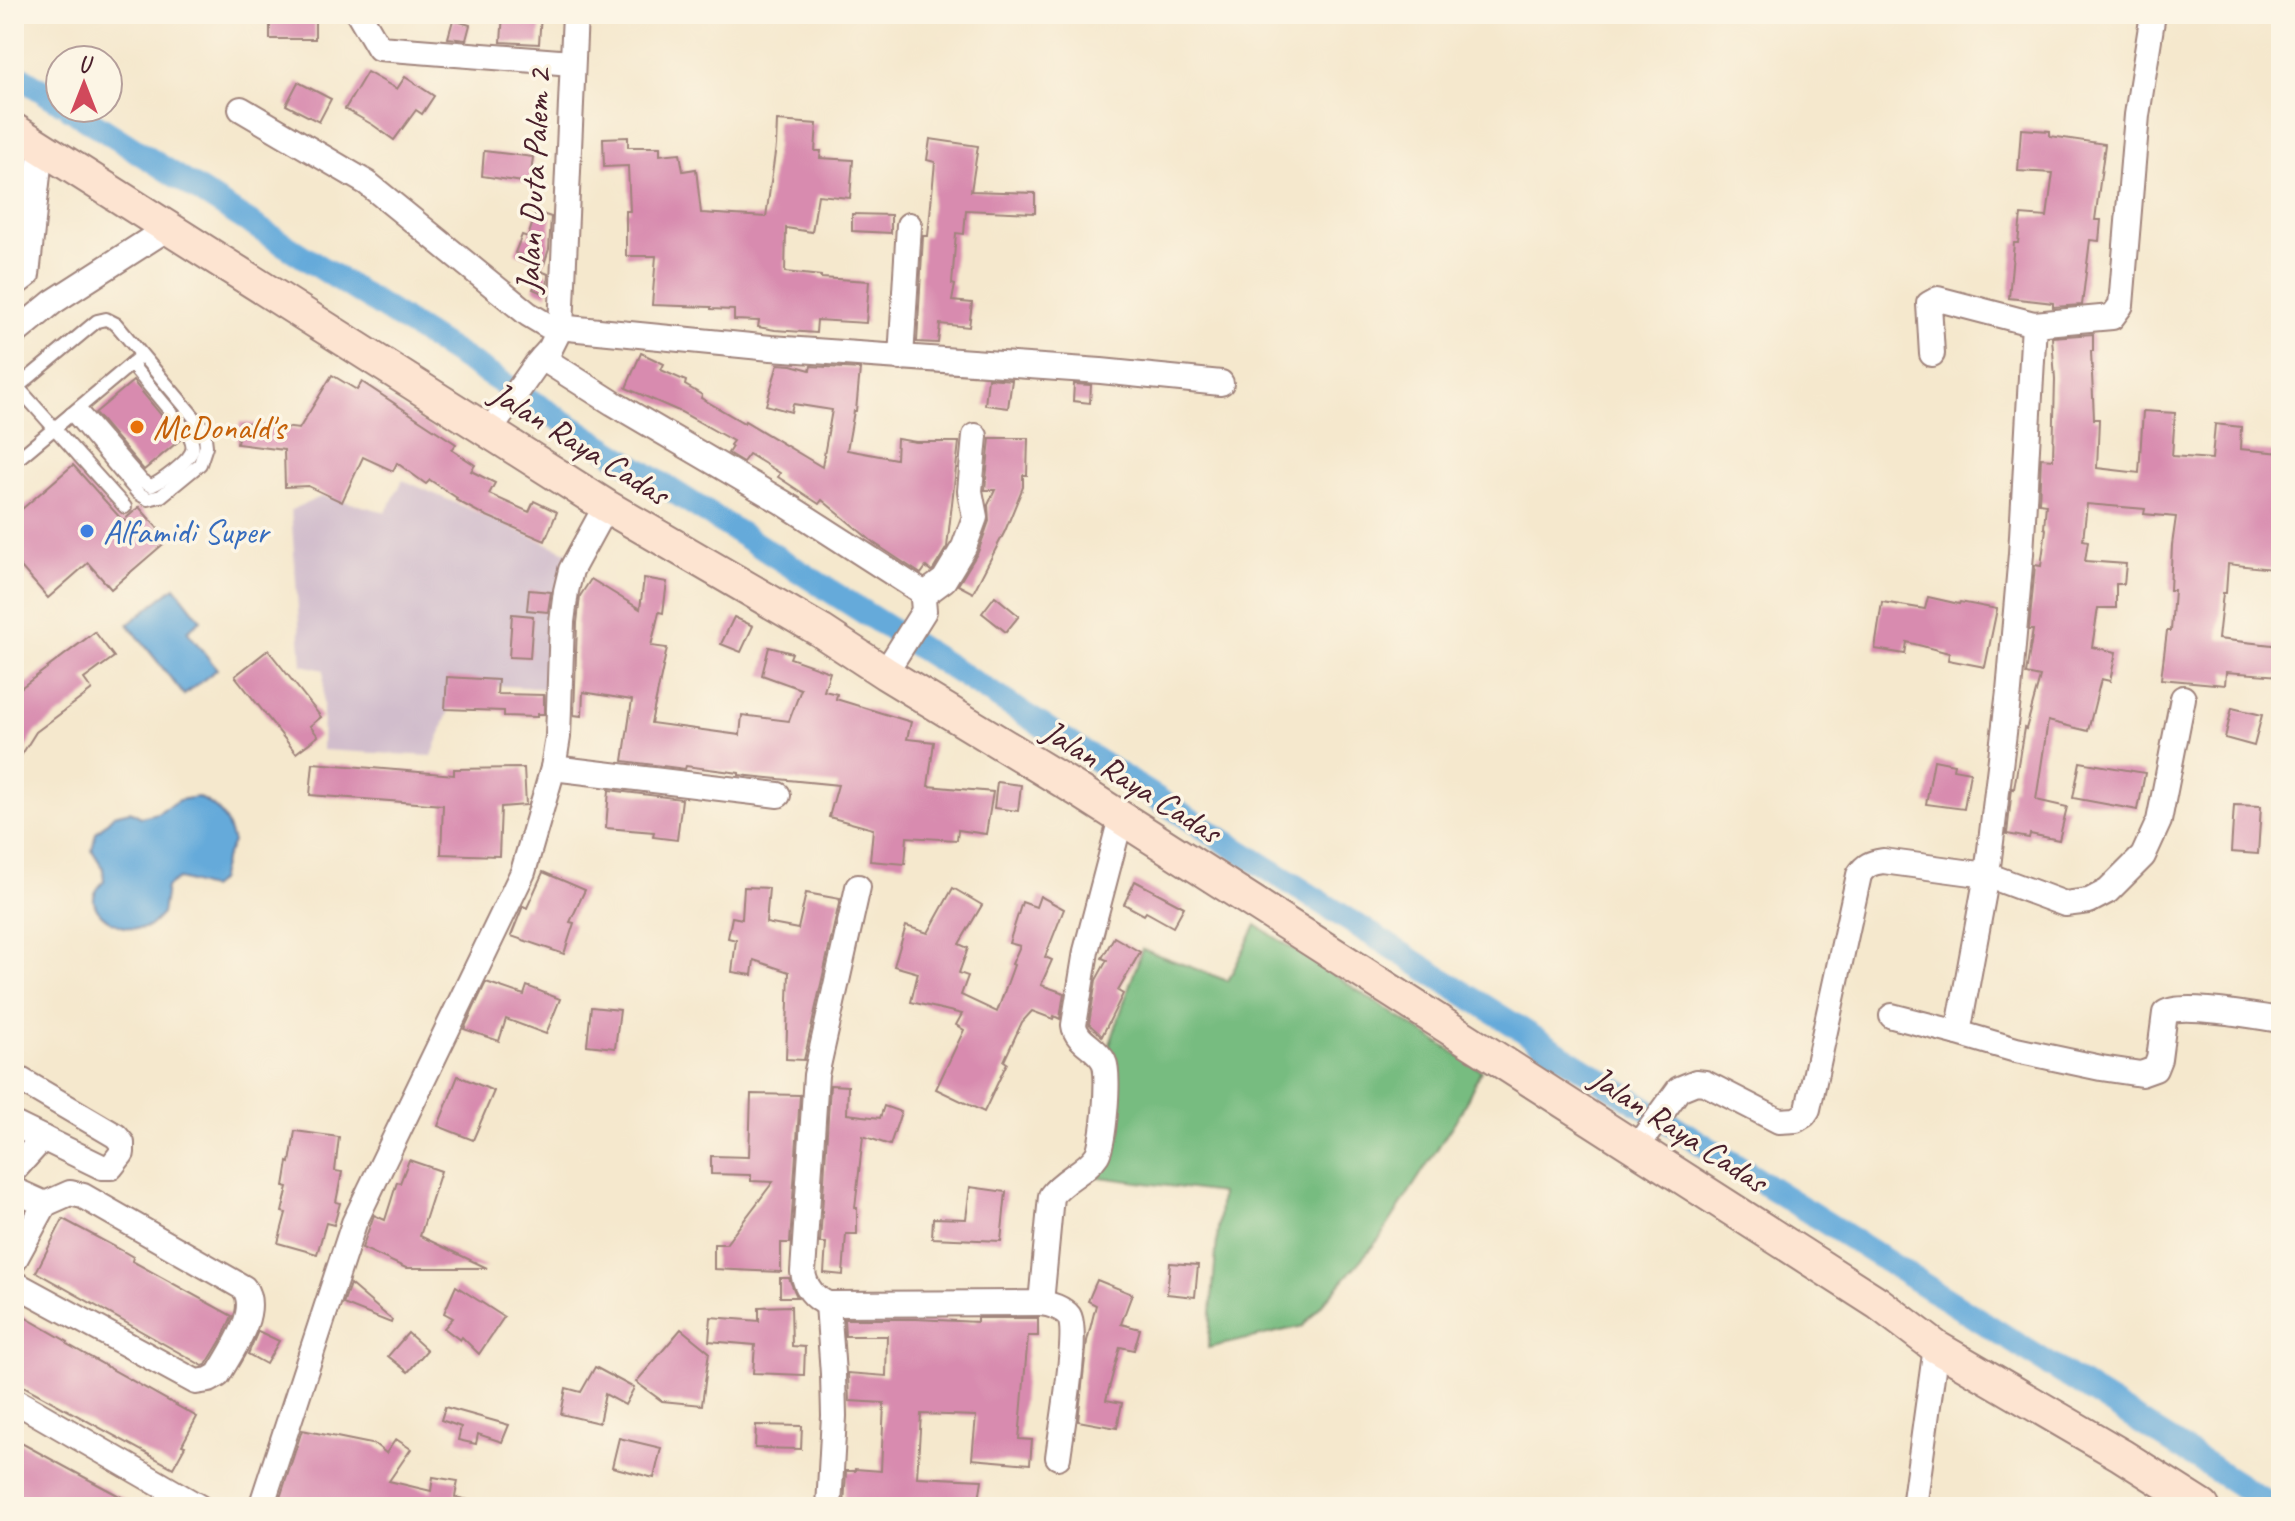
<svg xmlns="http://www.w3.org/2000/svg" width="2295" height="1521" font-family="Caveat,sans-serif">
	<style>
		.industrial { fill: #d1bdcc }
		.forest { fill: #77bc80; stroke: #606e56; stroke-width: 2 }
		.water { fill: #65aada; stroke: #586482; stroke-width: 2 }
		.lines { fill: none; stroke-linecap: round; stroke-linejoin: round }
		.canal { stroke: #65aada; stroke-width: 24 }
		.building { fill: #d88baf }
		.lane-casing { stroke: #a0847c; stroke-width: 16 }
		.street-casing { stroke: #a0847c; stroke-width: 28 }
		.secondary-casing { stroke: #a0847c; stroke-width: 36 }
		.lane { stroke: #fff; stroke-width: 12 }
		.street { stroke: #fff; stroke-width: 24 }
		.secondary { stroke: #fde4d1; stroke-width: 32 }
		.food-dot { fill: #e8710a; stroke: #fcf5e5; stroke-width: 3 }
		.shop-dot { fill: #3f7fe0; stroke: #fcf5e5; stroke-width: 3 }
		.labels { text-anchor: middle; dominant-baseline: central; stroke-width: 7; stroke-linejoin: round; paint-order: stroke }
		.street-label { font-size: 34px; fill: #4a1f2b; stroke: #fcf5e5 }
		.food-label { font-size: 34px; fill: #c56008; stroke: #fcf5e5; text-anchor: start }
		.shop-label { font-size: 34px; fill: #366cbe; stroke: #fcf5e5; text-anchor: start }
	</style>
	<rect width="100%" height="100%" fill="#fcf5e5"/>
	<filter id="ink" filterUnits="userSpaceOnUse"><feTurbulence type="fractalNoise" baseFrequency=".0125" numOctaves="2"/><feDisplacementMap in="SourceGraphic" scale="16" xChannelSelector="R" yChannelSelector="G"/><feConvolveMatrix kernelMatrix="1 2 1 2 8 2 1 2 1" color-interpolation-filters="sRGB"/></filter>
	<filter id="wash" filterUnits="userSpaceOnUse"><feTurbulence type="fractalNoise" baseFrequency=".006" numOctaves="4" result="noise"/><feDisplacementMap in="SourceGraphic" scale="32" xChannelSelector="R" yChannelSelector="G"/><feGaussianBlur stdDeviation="1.8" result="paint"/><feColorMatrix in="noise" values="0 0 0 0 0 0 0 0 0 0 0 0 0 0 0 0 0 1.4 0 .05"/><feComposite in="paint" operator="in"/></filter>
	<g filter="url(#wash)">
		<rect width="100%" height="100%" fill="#f5e8cd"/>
		<path class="industrial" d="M403,480L571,554L552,689L459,683L432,756L322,750L324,670L302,665L291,510L323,496L386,512Z"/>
		<path class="forest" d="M1256,925L1481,1070L1461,1112L1379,1239L1303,1326L1208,1348L1221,1193L1092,1176L1101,1071L1142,949L1228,981Z"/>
		<g class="water">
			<path d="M175,587L201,620L187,631L217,669L184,695L128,624Z"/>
			<path d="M198,797C221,808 226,818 233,842L224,861L219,881L210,888C197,886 192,881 178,879L166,887L162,914C158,918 152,925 148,927C129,934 92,919 94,897C95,890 100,886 104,881L103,868L92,850L96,833L114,815L130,811L141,817L157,813L179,800Z"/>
		</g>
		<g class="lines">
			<g class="canal">
				<path d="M14,73L60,102"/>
				<path d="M69,108L2274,1507"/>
			</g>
		</g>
		<g id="blocks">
			<g class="building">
				<path d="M278,14H295L296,18H315V39H270V18H278Z"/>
				<path d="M503,14H541L539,44L501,42Z"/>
				<path d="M453,20L470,25L466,40L448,38Z"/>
				<path d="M367,72L397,89L405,77L434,96L422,114L416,110L394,140L373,125L345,109Z"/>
				<path d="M298,82L331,99L319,122L286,105Z"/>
				<path d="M777,121L817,124L815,151H821L820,158L853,160L850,198L818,195L812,232L786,228L785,272L821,276V278L869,281L866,323L817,320L816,333L775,330L758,327L759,321L734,320V310L711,309V307L652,305L656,256H626V211H630L628,166L604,167L603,138L628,137V147H660V155L680,153L683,171L696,169L701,213L766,217L776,146Z"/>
				<path d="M2021,129L2050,131V136L2105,144L2095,220H2101L2099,241L2090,240L2082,305L2053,307V303L2009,298L2014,243H2018L2021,215L2047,217L2053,173L2018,171Z"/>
				<path d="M930,139L978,146L971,191L1035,193V213L966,210L964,234L956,233L952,284L955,285L952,301L972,303L969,327L940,324L938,343L917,342L923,236H928L935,162L927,160Z"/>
				<path d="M484,151L533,157L530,183L482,176Z"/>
				<path d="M536,212L551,217L549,249L544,264L515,253L522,235L528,237Z"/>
				<path d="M852,214L891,215V233L852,231Z"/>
				<path d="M541,271L548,274L547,295L533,289Z"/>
				<path d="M2093,334V351H2091L2094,419H2099L2097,468L2139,473L2143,411L2175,413L2172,456L2212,459L2215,424L2241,427L2240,449L2281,453V570L2228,564L2226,593H2223L2218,639L2281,646V676L2226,672L2225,685L2161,679L2167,631H2171L2174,590H2170L2172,545L2176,517L2144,514L2145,509L2087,504L2083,540L2088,541L2085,561L2126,564L2124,584H2116V608H2098L2092,647L2116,652L2110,681L2101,679L2088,731L2048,721L2036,800L2067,807L2059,840L2030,834L2029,838L2007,834L2012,788L2014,789L2024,728L2026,729L2040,677L2026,674L2033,630H2029L2035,565L2041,566L2046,529L2044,528L2046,504L2039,503L2041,458L2053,459L2055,379L2052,337Z"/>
				<path d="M641,353L664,364L661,370L686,381L685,385L702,395L701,398L744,423L745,421L822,467L832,410L793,404L791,412L766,405L778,364L792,365L810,370L811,366L860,369L856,411H854L847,450L896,459L897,439L916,442H959L947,547L933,570L931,571L926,567L921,574L874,543L822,500L819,504L778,477L780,473L749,454L743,462L728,453L732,447L730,445L733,441L681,412L626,388Z"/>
				<path d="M332,375L357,390L362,382L456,444L452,450L475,465L471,471L495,483L489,494L529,512L534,501L557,512L545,541L480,513L456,500L457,498L430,480L426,484L397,463L393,471L363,457L342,502L308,486L285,487L284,450L237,444L240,422L299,429Z"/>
				<path d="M988,378L1012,380L1008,408L985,405Z"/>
				<path d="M133,381L181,439L144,470L95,413Z"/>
				<path d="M1074,384L1091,385L1090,403L1073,401Z"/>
				<path d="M990,438H1028L1027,475H1023V487L1005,531L973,593L958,585L978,552L989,521L988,505L995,490H985Z"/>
				<path d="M73,465L123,521L139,507L168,540L111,589L88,563L48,598L14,559V516Z"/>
				<path d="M644,578L667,582L663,613L659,612L651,646L667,648L651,723L740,735L742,715L789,721L801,689L762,675L769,647L792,653L790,658L830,672L824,691L837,694L836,699L911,722L907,739L934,742L928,786L993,792L986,834L958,830L957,840L907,837L905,864L870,861L873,829L829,817L838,785L739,775V773L686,766L685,769L623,761L632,700L583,692L582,716L574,715L577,623L580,596L591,579L640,609Z"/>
				<path d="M529,590L551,592L548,612L527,610Z"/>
				<path d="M995,596L1019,616L1006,632L982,613Z"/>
				<path d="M1928,597L1959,604L1960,602L1997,609L1985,667L1948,660L1949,653L1907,642L1905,654L1875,649L1882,602L1925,609Z"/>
				<path d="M512,614L533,616L530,658L509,657Z"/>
				<path d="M734,617L753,626L741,652L721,644Z"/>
				<path d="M95,632L114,657L84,679L92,690L36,732L14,767V693Z"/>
				<path d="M268,650L321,717L310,726L318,736L296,753L235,676Z"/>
				<path d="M447,677L498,680L497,694L544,695V714H537V717L504,716V711L445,709Z"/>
				<path d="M2232,708L2262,715L2254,746L2225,738Z"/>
				<path d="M1934,760L1954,764L1953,769L1970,772L1964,809L1926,804Z"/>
				<path d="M2080,762L2145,773L2138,810L2073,798Z"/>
				<path d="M313,763L454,775V769L524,768L526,805L501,807L499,856L441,854L443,805L310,795Z"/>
				<path d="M997,782L1021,785L1018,811L994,808Z"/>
				<path d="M609,790L682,799L677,840L653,837L654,832L606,828Z"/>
				<path d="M2234,805L2261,806L2258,854L2231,852Z"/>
				<path d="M543,872L585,890L570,922L574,923L564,954L511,936L523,906L527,908Z"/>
				<path d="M1135,881L1184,907L1173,927L1146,912L1144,915L1124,904Z"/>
				<path d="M744,887L769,888L766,923L798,929L806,893L840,899L804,1060L786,1059L789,972L754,960L752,975L732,972L736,940L728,938L732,917L742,919Z"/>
				<path d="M953,888L982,905L959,944L968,948L959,973L968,976L961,995L997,1012L1014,965L1012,964L1020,946L1009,943L1022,902L1036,907L1040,896L1064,909L1045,957L1052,960L1041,985L1064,993L1060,1019L1054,1016L1053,1019L1032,1011L1022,1022L1004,1061L1007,1063L984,1112L936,1089L964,1030L956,1025L962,1014L911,1002L918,973L894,966L906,926L928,933Z"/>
				<path d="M1114,937L1140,952L1118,991L1123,994L1102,1036L1089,1024L1096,980L1107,960L1102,958Z"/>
				<path d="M486,982L524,995L527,986L560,999L546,1034L506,1019L499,1041L464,1029Z"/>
				<path d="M591,1007L620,1010L615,1048L587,1045Z"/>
				<path d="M458,1076L494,1091L473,1140L438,1126Z"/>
				<path d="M830,1085L848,1086L847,1114L880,1118L884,1106L901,1112L890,1145L863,1136L855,1208H857V1234H846L843,1275L824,1273L826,1243H820Z"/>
				<path d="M751,1094L800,1095L790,1243H781V1272L714,1269V1244H726L773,1182L751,1181V1175L711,1174V1156L749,1157Z"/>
				<path d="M295,1131L339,1137L335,1171L342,1172L336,1202L340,1203L334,1225L326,1223L317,1254L278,1243L286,1213L282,1212L288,1187L284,1186L288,1162L290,1163Z"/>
				<path d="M409,1160L441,1171L420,1236L487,1268H406L362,1248L374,1215L385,1220L397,1182L400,1183Z"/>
				<path d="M970,1187L1006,1192L1001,1241L932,1238L933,1218L966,1219Z"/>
				<path d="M63,1219L121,1250L133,1257L132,1261L232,1316L223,1337L206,1365L203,1366L36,1272Z"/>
				<path d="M1170,1263L1198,1265L1195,1297L1167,1294Z"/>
				<path d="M780,1278H789L797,1297H780Z"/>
				<path d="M1097,1280L1132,1294L1121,1324L1140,1329L1134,1350L1120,1347L1106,1400L1122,1403L1117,1428L1078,1421L1087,1341L1096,1305L1088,1301Z"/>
				<path d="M350,1284L392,1320L391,1323L343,1304Z"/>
				<path d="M456,1286L504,1317L479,1354L462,1337L460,1340L444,1328L453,1318L444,1313Z"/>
				<path d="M791,1306L792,1346L805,1347L804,1375L753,1373L755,1345L709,1341L711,1317L759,1321V1307Z"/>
				<path d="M14,1311L68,1342L67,1344L197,1417L182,1445L185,1446L173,1468L14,1381Z"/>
				<path d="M977,1318H1038V1336H1028L1019,1439L1032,1440L1030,1464L972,1459L976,1416L921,1414L917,1477L982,1480L978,1507H844L846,1471H855V1469L881,1471L884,1403L849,1401L848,1373L886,1376L887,1336H845L844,1319H916L977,1322Z"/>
				<path d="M681,1329L709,1352L702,1405L662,1401L636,1382Z"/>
				<path d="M258,1331L279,1341L266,1364L248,1354Z"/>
				<path d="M408,1333L427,1350L408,1372L388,1356Z"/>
				<path d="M595,1367L634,1388L625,1405L605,1394L599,1423L561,1414L566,1388L581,1392Z"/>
				<path d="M445,1407L509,1425L502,1442L478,1434L476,1444L458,1440L461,1427L441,1420Z"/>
				<path d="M756,1425L802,1426L801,1449L755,1448Z"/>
				<path d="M302,1430L376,1445L386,1453L396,1439L411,1449L389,1481L431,1491L433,1477L458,1481L455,1497L469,1500L468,1507H299L279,1501Z"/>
				<path d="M619,1438L661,1448L654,1478L612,1467Z"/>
				<path d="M14,1439L69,1469L140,1507H14Z"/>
			</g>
		</g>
	</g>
	<g filter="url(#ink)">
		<use href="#blocks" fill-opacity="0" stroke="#a0847c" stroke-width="2"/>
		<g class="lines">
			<defs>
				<g id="lane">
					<path d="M14,383L125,507"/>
					<path d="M14,390L97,321L106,319L116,324L204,429L206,446L200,464L161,496L148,499L138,493L71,414"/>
					<path d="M79,408L142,481L151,486C161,482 186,463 191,453C195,446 191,440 189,434L131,364"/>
					<path d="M14,462L137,359"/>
				</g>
				<g id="street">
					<path d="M359,14L379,48L572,63"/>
					<path d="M2153,14L2137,115L2121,305L2112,317L2034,324L2021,554L2009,691L1987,875L1958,1033L2016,1050L2101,1068L2141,1074L2155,1069L2159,1059L2165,1013C2182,1002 2258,1017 2281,1020"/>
					<path d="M241,109L367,183L528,314L548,326L771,348L1101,371L1221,383"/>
					<path d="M14,285L27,275L41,147"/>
					<path d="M14,334L53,302L168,228"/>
					<path d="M1932,354L1929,304L1938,299L2034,324"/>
					<path d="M542,358L613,403L782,502L925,594"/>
					<path d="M901,358L909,225"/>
					<path d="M487,430L498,419L536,365L550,349L561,327L575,14"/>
					<path d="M885,673L924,611L923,599L925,594L944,580L964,547L975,517L970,491L975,436"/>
					<path d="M553,768L778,795"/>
					<path d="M858,887L816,1075L803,1272C805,1287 814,1298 828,1304L1041,1303L1051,1196C1063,1179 1086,1172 1097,1155C1104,1144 1110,1073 1104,1062C1097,1047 1076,1042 1074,1025L1086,951L1121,818"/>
					<path d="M1892,1016L1958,1033"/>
					<path d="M14,1076L116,1136L122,1143V1153L111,1167H102L14,1124"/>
					<path d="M1637,1147L1679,1089L1696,1082L1705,1083L1779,1121L1796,1120L1804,1115L1808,1109L1859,875C1865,865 1871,863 1883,861L1987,875L2065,904L2089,901L2108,891L2143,856L2159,821L2183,698"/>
					<path d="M14,1170L43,1138"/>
					<path d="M14,1190L45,1204L70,1193L83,1196L244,1288C261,1312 230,1353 218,1375L209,1380L196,1382L14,1283"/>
					<path d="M14,1261L45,1204"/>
					<path d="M1041,1303C1050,1304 1063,1308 1069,1316C1079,1332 1061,1433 1058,1457"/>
					<path d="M828,1304L833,1374L834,1416L829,1507"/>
					<path d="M14,1400L199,1507"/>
					<path d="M261,1507L354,1223L523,872L553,768L558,737L562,622L566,591L571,570L606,506"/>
					<path d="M1914,1507L1936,1347"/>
				</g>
				<path id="secondary" d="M14,130L606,506L821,631L885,673L1081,792L1878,1303L1936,1347L2121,1455L2203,1507"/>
			</defs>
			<use href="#lane" class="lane-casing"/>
			<use href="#street" class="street-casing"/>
			<use href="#secondary" class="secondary-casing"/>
			<use href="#lane" class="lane"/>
			<use href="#street" class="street"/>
			<use href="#secondary" class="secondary"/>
		</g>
	</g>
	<circle class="food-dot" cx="137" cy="427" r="8"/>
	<circle class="shop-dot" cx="87" cy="531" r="8"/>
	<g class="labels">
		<g class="street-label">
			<text transform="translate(533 181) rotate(-87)">Jalan Duta Palem 2</text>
			<text transform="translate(580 443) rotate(32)">Jalan Raya Cadas</text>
			<text transform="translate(1132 781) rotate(32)">Jalan Raya Cadas</text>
			<text transform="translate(1679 1129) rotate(33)">Jalan Raya Cadas</text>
		</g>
		<g class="food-label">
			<text x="153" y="427">McDonald's</text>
		</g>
		<g class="shop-label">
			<text x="103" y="531">Alfamidi Super</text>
		</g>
	</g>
	<rect width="2295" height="1521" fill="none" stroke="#fcf5e5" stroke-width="48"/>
	<g transform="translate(84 84)"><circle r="38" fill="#fcf5e5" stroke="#b59f9b" stroke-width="2"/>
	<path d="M0-6L14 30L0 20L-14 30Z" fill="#d1495b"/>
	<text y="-12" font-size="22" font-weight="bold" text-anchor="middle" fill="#4a1f2b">U</text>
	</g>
</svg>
